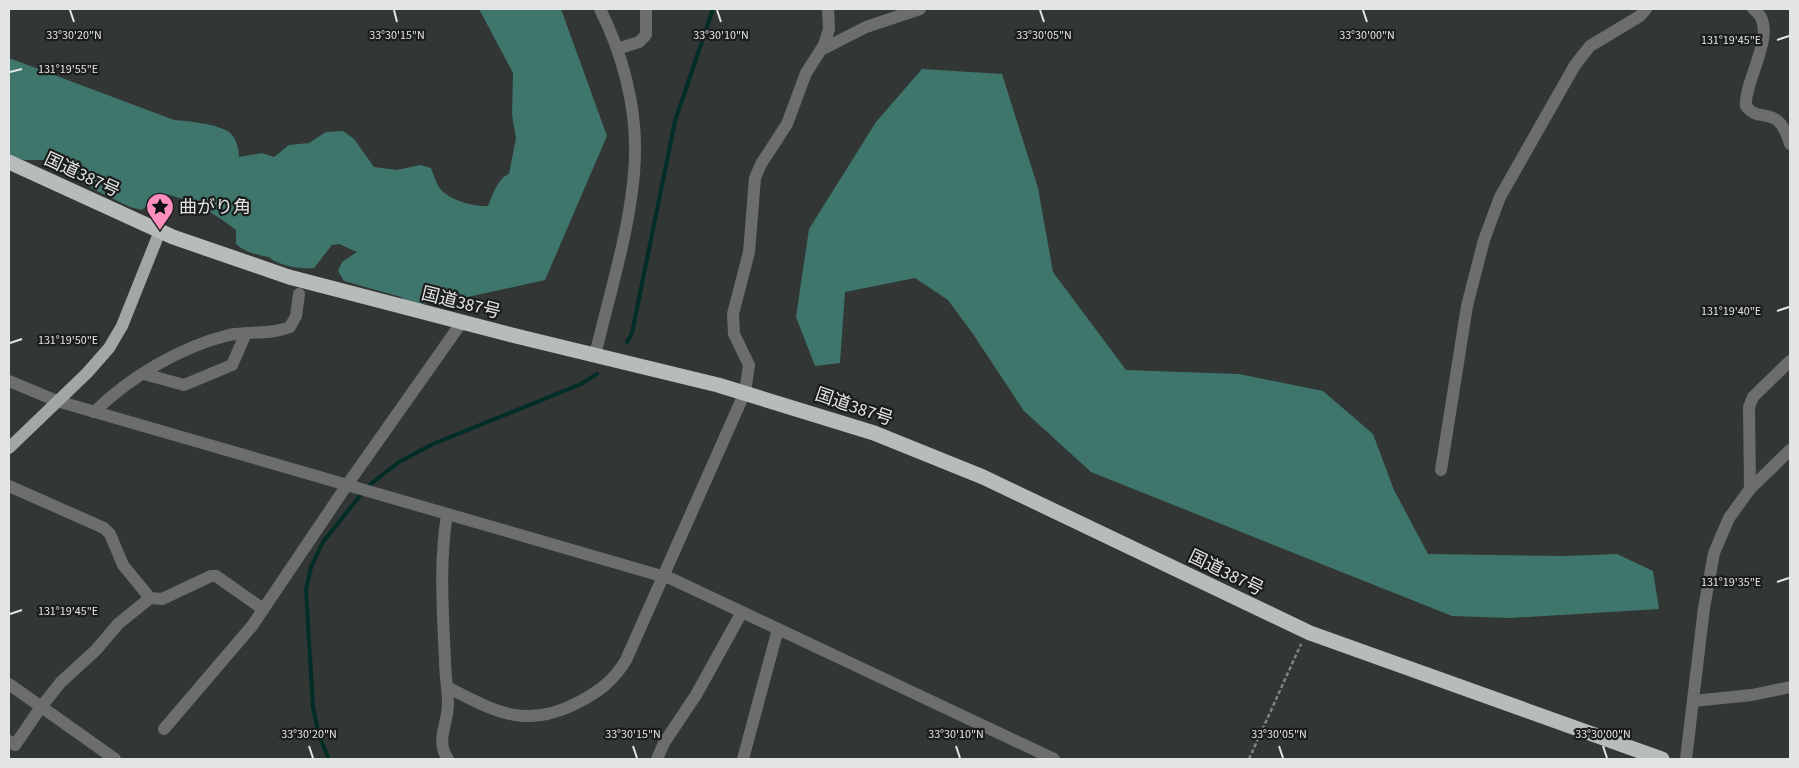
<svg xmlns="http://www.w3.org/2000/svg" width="1799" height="768" font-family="'Source Sans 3','Noto Sans JP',sans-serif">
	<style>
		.forest { fill: #3e766c }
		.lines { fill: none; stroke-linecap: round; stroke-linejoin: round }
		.stream { stroke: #002e27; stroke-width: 4 }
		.path { stroke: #818484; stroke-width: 2.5; stroke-dasharray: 4 2.5; stroke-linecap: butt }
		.minor { stroke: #6c6e6e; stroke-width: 12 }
		.major { stroke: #a2a6a5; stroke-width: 12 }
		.highway { stroke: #b7bcbb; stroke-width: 15 }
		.ticks { fill: none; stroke: #e3e5e5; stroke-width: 2 }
		.labels { text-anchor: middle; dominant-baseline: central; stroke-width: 4.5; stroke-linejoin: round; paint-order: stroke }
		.street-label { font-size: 18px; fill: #e3e5e5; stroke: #1b1d1d }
		.poi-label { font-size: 18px; fill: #e3e5e5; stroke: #1b1d1d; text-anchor: start }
		.ticks-label { font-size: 12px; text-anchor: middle; fill: #e3e5e5; stroke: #1b1d1d; stroke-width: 4.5; stroke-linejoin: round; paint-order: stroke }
	</style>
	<rect width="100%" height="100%" fill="#323635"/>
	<g class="forest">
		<path d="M479,9H561L607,136L545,280L454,300L410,305L401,297L344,281L338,271L342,262L357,252L339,244L332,245L314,268C301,269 286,267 275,261C273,261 270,257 268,257C256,254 246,253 236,244V230C213,212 190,199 161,193L142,210L130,207L93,189L48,160H24L9,155V58L174,120C188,121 217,124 229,132C236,137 239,149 239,157L262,153L274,157L289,145L309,143L326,132L343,131L354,139L374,167L397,170L420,165L431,168C433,174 436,182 439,187C447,200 474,207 488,206C493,195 497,179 509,174L516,138L512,115L513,73Z"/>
		<path d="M922,69L1002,74L1038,188L1053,272L1126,370L1239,374L1323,391L1373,434L1394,490L1428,554L1566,556L1617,554L1653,571L1659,609L1510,618L1452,616L1091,472L1024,411L973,334L948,300L915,278L845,292L840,363L815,366L796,317L809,229L876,122Z"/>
	</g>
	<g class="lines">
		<g class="stream">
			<path d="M627,342L632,333L675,121L713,9"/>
			<path d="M367,487L399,462L433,444L581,384L597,374"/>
			<path d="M329,759L319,736L313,707L306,590L311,567L323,542L363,492"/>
		</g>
		<path class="path" d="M1249,759L1301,644"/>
		<g class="minor">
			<path d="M1753,9C1782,27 1743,81 1746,106C1760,125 1778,102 1790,144"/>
			<path d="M617,49L639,42L646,35V9"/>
			<path d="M821,50L866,27L920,9"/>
			<path d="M595,355C610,292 634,217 635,153C636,104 622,53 600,9"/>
			<path d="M144,374L184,385L232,365L246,333"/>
			<path d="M9,381L57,401L672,579L1054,759"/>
			<path d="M94,412C130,377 180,347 229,335C249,331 271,335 290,327L296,316L299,294"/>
			<path d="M1441,470L1467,306L1484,240L1500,197L1575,65L1590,46L1640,16L1646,9"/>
			<path d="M9,486L104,528L110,534L123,565L150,598L162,599L211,576H216L263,609"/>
			<path d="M1750,489L1749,407L1753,397L1790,361"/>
			<path d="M447,515C439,562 443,614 445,661C445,675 448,690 448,704C448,723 435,742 448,759"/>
			<path d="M9,684L115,759"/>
			<path d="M447,687C496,712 526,730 579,702C600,691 614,680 626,660L745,392L749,365L734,334L733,314L749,252L755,178L761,164L787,124L806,73L824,45L829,29L828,9"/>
			<path d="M1693,701L1752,695L1790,687"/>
			<path d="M164,729L252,626L347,485L462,322"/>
			<path d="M9,741L15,745L41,707L61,682L96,650L118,624L150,598"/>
			<path d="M657,759L664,743L696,695L742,612"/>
			<path d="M743,759L778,629"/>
			<path d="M1686,759L1704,608L1714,553L1729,518L1750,489L1790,450"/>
		</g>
		<path class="major" d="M9,448L87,373L109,348L122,326L160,231"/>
		<path class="highway" d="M9,162L173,237L289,277L520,337L718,385L874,433L983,477L1310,633L1662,759"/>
	</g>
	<path class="ticks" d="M70,10L74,22M394,10L397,22M717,10L721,22M1040,10L1044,22M1363,10L1367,22M1777,40L1789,36M10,72L22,69M1777,311L1789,307M10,343L22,339M1777,582L1789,578M10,614L22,610M309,746L313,758M633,746L637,758M956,746L960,758M1279,746L1283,758M1603,746L1607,758"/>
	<defs>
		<symbol id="sight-pin" viewBox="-11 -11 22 30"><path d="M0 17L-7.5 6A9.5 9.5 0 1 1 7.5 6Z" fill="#fe8ebe" stroke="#1b1d1d"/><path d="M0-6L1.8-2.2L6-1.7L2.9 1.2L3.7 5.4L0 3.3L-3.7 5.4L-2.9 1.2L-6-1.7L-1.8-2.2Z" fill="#111"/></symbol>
	</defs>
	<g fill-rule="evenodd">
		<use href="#sight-pin" x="144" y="191" width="32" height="43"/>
	</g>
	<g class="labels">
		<g class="street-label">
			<text transform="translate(82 175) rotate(25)">国道387号</text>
			<text transform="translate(461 303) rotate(14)">国道387号</text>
			<text transform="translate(854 407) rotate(19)">国道387号</text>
			<text transform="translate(1226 573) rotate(26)">国道387号</text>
		</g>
		<g class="poi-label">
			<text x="179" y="207">曲がり角</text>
		</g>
	</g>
	<g class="ticks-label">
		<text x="74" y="39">33°30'20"N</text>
		<text x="397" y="39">33°30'15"N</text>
		<text x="721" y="39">33°30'10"N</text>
		<text x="1044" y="39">33°30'05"N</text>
		<text x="1367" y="39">33°30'00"N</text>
		<text x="1731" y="44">131°19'45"E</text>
		<text x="68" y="73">131°19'55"E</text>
		<text x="1731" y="315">131°19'40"E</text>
		<text x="68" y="344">131°19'50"E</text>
		<text x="1731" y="586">131°19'35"E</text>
		<text x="68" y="615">131°19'45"E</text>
		<text x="309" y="738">33°30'20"N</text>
		<text x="633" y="738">33°30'15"N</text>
		<text x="956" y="738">33°30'10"N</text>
		<text x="1279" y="738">33°30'05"N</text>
		<text x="1603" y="738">33°30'00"N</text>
	</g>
	<rect width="1799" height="768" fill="none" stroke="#e3e5e5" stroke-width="20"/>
</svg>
